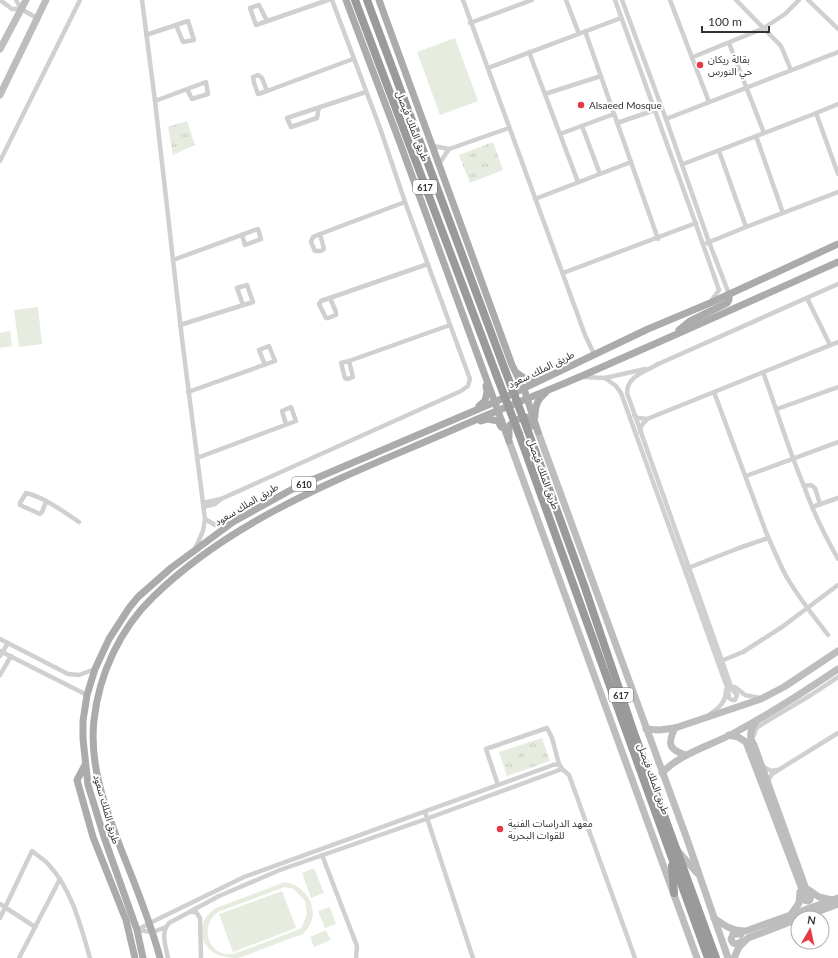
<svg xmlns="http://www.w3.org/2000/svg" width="838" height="958" font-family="Lato,'Noto Sans Arabic',sans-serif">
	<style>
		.park { fill: url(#park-tufts) }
		.garden { fill: #e6ecdf; fill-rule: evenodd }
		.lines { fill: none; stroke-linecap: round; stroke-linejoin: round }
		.street { stroke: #d0d0d0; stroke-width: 4.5 }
		.secondary { stroke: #bdbdbd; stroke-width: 7 }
		.primary { stroke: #ababab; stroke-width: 7 }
		.highway { stroke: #9a9a9a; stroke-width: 8 }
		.highway-bridge { stroke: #9a9a9a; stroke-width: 8 }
		.poi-dot { fill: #e63946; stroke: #fff; stroke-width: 1.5 }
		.labels { text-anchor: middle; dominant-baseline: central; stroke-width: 4; stroke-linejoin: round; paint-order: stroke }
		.shield { fill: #fff; stroke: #707070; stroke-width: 1 }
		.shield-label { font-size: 9px; font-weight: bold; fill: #333 }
		.poi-label { font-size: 10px; fill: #333; stroke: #fff; text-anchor: start }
		.street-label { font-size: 10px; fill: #333; stroke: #fff }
	</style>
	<defs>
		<pattern id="park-tufts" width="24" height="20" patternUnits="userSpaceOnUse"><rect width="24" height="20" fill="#e6ecdf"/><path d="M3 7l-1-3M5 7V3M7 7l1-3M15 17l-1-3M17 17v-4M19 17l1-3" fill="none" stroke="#c6cbc0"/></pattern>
	</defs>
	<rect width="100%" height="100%" fill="#fff"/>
	<g class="park">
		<path d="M187,121L195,145L173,155L168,127Z"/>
		<path d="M493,142L503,170L470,183L459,155Z"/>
		<path d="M542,738L550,761L507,776L499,752Z"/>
	</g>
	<g class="garden">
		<path d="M455,38L478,101L440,115L417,52Z"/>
		<path d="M38,307L42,344L19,347L14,310Z"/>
		<path d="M10,331L12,346L0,348V333Z"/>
		<path d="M314,868L324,893L311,898L302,873Z"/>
		<path d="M285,882C310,887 323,915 303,934C291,938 279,942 268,947C258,950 248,956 238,958C221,958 204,952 202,934C201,922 207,914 216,908ZM285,887L294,889L305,901L307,914L302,927L300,929L234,954C209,958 198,927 218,912Z"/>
		<path d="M282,891L296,928L233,952L219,914Z"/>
		<path d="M330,907L336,924L325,928L318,911Z"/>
		<path d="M326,930L331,940L314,947L310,937Z"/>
	</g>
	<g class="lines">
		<g class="street">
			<path d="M0,0L12,9H21L37,18"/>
			<path d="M16,0L21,9"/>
			<path d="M142,0L155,101L182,339L203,503"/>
			<path d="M463,0L585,335L594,354"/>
			<path d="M566,0L579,34"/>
			<path d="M615,0L693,216L719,290L711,301"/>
			<path d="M622,0L666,119L709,242L729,294"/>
			<path d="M670,0L709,102"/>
			<path d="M736,0L781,46L791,70"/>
			<path d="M808,0L838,29"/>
			<path d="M267,21L259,5L250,8L256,25L328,0"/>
			<path d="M470,23L532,0"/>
			<path d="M585,31L658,239"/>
			<path d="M146,35L188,21L194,40L183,42L176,25"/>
			<path d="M729,43L764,133"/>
			<path d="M529,52L578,182"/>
			<path d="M693,57L764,28L785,14L799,0"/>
			<path d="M488,68L621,18"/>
			<path d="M267,91L262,78L258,75L253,77L254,83L258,94L267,91L353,59"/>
			<path d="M545,94L601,76"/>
			<path d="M155,101L206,82L208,94L192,99L187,89"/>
			<path d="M319,107L317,118L291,127L287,118L366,92"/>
			<path d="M816,113L838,174"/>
			<path d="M666,119L838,52"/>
			<path d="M617,123L655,110"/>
			<path d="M582,126L600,174"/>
			<path d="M560,134L614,114"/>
			<path d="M756,136L783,213"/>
			<path d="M433,146L449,149L509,128"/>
			<path d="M719,151L746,227"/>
			<path d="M0,161L80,0"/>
			<path d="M439,164L449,149"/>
			<path d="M683,164L814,114L838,104"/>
			<path d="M535,199L631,162"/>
			<path d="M320,234L324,249L321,251H315L311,242L313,237L320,234L405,202"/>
			<path d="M707,243L746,227L838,192"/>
			<path d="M173,260L258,229L261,239L245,245L242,235"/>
			<path d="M563,273L696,223"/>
			<path d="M330,298L336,312V315L328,318H326L319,304L321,301L428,264"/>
			<path d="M807,298L830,345"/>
			<path d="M180,325L253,302L247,285L237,288L243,305"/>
			<path d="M349,361L353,377L348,379L345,378L341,363L349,361L450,325"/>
			<path d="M656,365L838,284"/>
			<path d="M763,372C777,410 788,449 804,486"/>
			<path d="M584,377L605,378L645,369"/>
			<path d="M605,378L616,386L621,393L728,690L729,698L732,700H735L737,695L732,689L627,393C627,376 645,372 658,364"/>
			<path d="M188,392L275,361L269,346L259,350L265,365"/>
			<path d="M714,392L766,532C772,546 778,560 785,574C797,596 813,615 828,635"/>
			<path d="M777,409L838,387"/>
			<path d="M634,415L638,418L647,419"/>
			<path d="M640,432L641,426L647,419L838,342"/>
			<path d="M197,458L296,421L291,407L282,411L286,424"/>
			<path d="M746,476L838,442"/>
			<path d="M221,499L461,391L468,386L470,379L405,202L380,128L332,0"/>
			<path d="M46,502L42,512L40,514L20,505V503L26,493C44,497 64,512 79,522"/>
			<path d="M820,504L815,488L811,485L804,486C813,512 825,536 838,559"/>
			<path d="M203,507L215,504L221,499L203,503L205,519"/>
			<path d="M812,507L838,498"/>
			<path d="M195,549L203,531L205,519L215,525L231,522"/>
			<path d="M688,568L739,548L768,538"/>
			<path d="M0,639L68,674L79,675L95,669"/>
			<path d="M0,651L87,695"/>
			<path d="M0,656L8,643"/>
			<path d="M721,661L743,652L782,627L838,585"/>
			<path d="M0,675L11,656"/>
			<path d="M735,687L745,695L760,698"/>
			<path d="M710,714C719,708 726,702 726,690"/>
			<path d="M754,735L756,729L759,726L811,695L838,677"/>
			<path d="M762,766L771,771L777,770"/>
			<path d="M562,769L569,775L635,958"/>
			<path d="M769,784V779L772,774L838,733"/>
			<path d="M498,785L486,749L547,728L552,738L559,764"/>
			<path d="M425,812L473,958"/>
			<path d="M322,855L357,946L356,958"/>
			<path d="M0,904L35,927"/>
			<path d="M191,912H196L200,918L201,958"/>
			<path d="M0,918L32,851C38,856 45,860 49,865C72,890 81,927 90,958"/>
			<path d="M166,927L153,932L137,930L150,923L244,877L553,765L559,764L562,769L426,819L280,870L219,896L169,923C160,933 166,946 168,958"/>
			<path d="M19,958L60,879"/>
		</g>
		<g class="secondary">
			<path d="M0,49L26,0"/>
			<path d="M0,95L46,0"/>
			<path d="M538,432L687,839L728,958"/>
			<path d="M509,441L697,958"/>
			<path d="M675,728C667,744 669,750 686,755"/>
			<path d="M646,729L659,730L675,728L761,699L784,687L838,651"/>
			<path d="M729,735L738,737L746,742L802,889L804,900L808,901L810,900L811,896L806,889L754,745C748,736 751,730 756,721"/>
			<path d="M662,773C681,753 710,746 734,733C770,714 804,692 838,669"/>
			<path d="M678,851L697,873"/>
			<path d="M809,890L819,897L832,900"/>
			<path d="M790,916L799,903L800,892"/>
			<path d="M714,918C725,926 732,931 746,931L838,898"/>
			<path d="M801,918L838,904"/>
			<path d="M741,934H733L731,939C733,946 738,944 742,941"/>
			<path d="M734,958L739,947L748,938L798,919"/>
		</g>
		<g class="primary">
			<path d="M346,0L400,143L509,441"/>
			<path d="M379,0L512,365L524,389L538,432"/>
			<path d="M679,330L690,321L727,303L729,300V294"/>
			<path d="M517,373L527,380L538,379"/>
			<path d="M479,406L485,401L487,392L486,386"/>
			<path d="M535,416C535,405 538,399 546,392"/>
			<path d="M481,421L488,419L498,421L501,427"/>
			<path d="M509,437V426L516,420L526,417L530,419L534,426"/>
			<path d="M85,765L77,780L93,837L126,920L135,958"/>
			<path d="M143,958L137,930L105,840L88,785L83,739V721L87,695L95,669L109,639L129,608L138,597L171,568L233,522L298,486L495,402L648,329L710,303L838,244"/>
			<path d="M160,958C150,920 135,885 121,849C105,807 89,765 94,720C99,674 120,629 153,597C240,512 358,472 466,424C505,407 545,392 584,375C669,338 753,300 838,262"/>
		</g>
		<g class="highway">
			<path d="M355,0L496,374"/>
			<path d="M367,0L505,370"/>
			<path d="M528,431L584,585L633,730L716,958"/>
			<path d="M519,434L708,958"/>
			<path d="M672,866L674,893"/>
		</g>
		<g class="highway-bridge">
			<path d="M505,370L528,431"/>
			<path d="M496,374L519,434"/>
		</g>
	</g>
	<g class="poi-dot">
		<circle cx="700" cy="65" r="4"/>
		<circle cx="581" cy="105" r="4"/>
		<circle cx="500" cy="829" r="4"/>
	</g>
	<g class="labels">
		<g class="shield">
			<rect x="413" y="180" width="24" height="14" rx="3"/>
			<rect x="292" y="477" width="24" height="14" rx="3"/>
			<rect x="609" y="688" width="24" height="14" rx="3"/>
		</g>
		<g class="shield-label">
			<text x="425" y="187">617</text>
			<text x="304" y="484">610</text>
			<text x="621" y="695">617</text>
		</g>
		<g class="poi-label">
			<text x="708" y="59">بقالة ريكان<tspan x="708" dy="12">حي النورس</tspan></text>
			<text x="589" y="105">Alsaeed Mosque</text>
			<text x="508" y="823">معهد الدراسات الفنية<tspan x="508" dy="12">للقوات البحرية</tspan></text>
		</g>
		<g class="street-label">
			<text transform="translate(413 126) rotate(69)">طريق الملك فيصل</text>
			<text transform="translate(541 369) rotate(-26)">طريق الملك سعود</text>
			<text transform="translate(544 474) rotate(70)">طريق الملك فيصل</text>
			<text transform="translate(246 504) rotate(-31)">طريق الملك سعود</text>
			<text transform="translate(654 779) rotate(70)">طريق الملك فيصل</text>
			<text transform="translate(107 809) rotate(74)">طريق الملك سعود</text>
		</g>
	</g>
	<g transform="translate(810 930) rotate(9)"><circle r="19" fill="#ffffff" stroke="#adadad"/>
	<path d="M0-3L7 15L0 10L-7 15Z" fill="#e63946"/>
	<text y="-6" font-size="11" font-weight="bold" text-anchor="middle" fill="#333333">N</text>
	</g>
	<path d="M702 26v6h67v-6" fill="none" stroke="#333333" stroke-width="2"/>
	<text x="708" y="26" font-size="12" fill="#333333" stroke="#ffffff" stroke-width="3" paint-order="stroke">100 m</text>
</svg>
